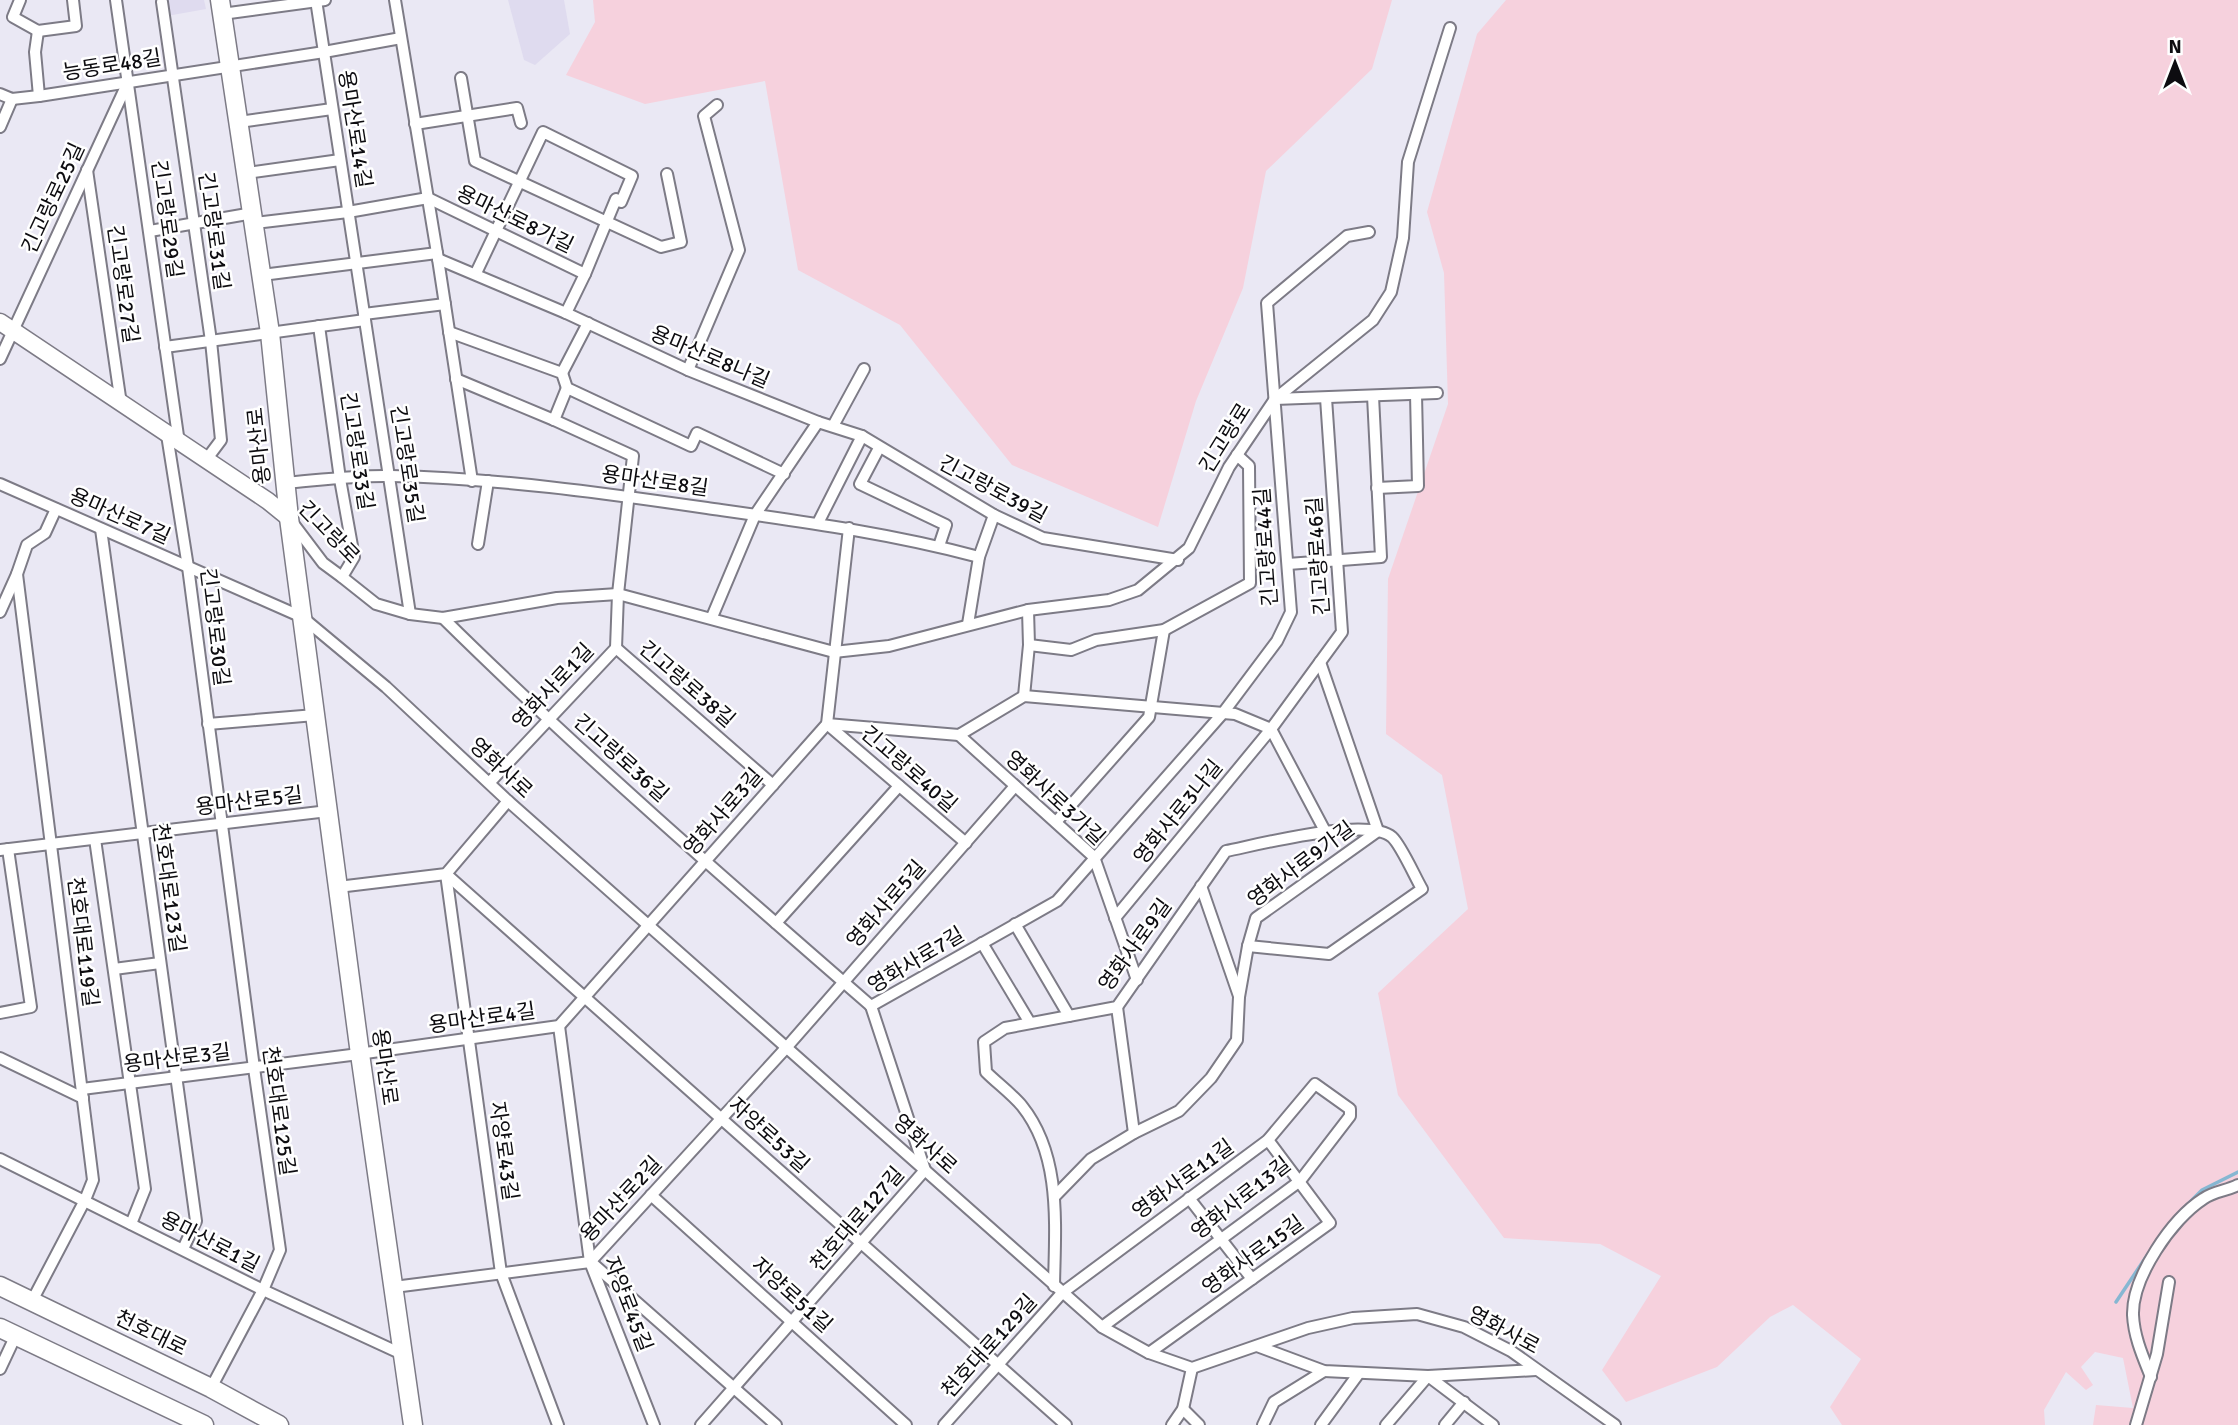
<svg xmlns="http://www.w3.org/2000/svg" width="2238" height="1425" font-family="Signika,'Noto Sans KR',sans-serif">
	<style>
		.built { fill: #dfdbef }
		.green { fill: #f6d1dd }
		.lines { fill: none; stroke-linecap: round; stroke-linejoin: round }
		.stream { stroke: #86b7d2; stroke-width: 3.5 }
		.street-casing { stroke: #7d7b86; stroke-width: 14 }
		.secondary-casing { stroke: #7d7b86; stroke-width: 19 }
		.primary-casing { stroke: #7d7b86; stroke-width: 21 }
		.street { stroke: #fff; stroke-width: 10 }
		.secondary { stroke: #fff; stroke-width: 16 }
		.primary { stroke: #fff; stroke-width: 18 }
		.labels { text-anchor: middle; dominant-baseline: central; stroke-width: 5; stroke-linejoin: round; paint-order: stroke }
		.street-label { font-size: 21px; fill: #0d0c10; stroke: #fff }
	</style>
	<rect width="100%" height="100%" fill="#eae8f4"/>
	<g class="built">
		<path d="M165,0H204L206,9L167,16Z"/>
		<path d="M508,0H564L570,34L535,65L524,60Z"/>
	</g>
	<g class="green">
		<path d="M593,0H1392L1372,69L1266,171L1243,288L1196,401L1158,527L1012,465L900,325L798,270L765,81L645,104L566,75L595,22Z"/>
		<path d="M1506,0H2238V1425H2093L2096,1405L2133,1408L2123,1358L2095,1352L2081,1367L2093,1385L2086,1390L2066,1372L2044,1410L2045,1425H1842L1830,1407L1861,1359L1793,1305L1770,1317L1717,1367L1626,1402L1602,1370L1661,1276L1600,1244L1504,1238L1398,1095L1378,993L1468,909L1442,775L1386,734L1388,579L1448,404L1444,273L1427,212L1477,34Z"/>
	</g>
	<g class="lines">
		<g class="stream">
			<path d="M2180,1212L2202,1190L2238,1172"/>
			<path d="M2116,1302L2148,1254"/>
		</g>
		<defs>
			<g id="street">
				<path d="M20,0L13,17L38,31L76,26L73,0"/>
				<path d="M116,0L179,443"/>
				<path d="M316,0L410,614"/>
				<path d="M395,0L438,259L472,481"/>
				<path d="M162,2L211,341L221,440L206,460"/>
				<path d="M222,14L325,0"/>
				<path d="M38,31L35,52L39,96"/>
				<path d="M461,78L475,161L661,247L681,242L667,174"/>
				<path d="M0,94L12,99L39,96L324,52L401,38"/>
				<path d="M239,122L332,109"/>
				<path d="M415,124L517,108L521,123"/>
				<path d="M0,127L12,99"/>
				<path d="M87,170L121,404"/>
				<path d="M247,173L340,160"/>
				<path d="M255,223L348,212L428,198L585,274"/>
				<path d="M150,231L253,213"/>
				<path d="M438,259L566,313L688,370L818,422L862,436L994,515L1043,538L1178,560"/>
				<path d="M476,273L543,132L632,176L621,202L616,199L585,274L566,313"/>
				<path d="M262,275L437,253"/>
				<path d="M364,314L445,304"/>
				<path d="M319,326L340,479L354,557L342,577"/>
				<path d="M449,332L562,373L567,388L691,446L697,433L784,474"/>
				<path d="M165,347L365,320"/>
				<path d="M0,359L128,82"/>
				<path d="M688,370L739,250L704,116L717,105"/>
				<path d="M562,373L588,323"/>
				<path d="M456,379L554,420L633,456L618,594L616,648"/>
				<path d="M1275,399L1437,393"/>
				<path d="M554,420L567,388"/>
				<path d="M833,426L864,369"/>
				<path d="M167,435L188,567L254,1068L280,1250L263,1290L211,1388"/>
				<path d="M879,448L860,484L946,525L939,546"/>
				<path d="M285,483C320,480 356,475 391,476C497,478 603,493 707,508C799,521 889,533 979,557"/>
				<path d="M0,484L302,617L386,687L508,801L1102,1327L1149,1353L1192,1368L1308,1328L1353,1318L1417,1314L1464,1327L1511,1351L1615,1425"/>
				<path d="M1377,488L1418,486L1416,394"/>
				<path d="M292,522L323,563L342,577L376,604L410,614L443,618L557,598L618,594L834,652L889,646L1028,610L1109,600L1138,590L1189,548L1229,467L1275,399L1373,320L1391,292L1403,238L1408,162L1450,28"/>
				<path d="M818,523L862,436"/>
				<path d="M101,529L196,1221L183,1249"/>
				<path d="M478,544L488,481"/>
				<path d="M1288,564L1381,557L1373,396"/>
				<path d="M17,574L93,1180L85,1200L32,1301"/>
				<path d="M0,612L17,574L27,545L45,533L56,509"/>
				<path d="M712,617L755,515L818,422"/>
				<path d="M443,618C580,753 726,880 871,1006"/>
				<path d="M968,624L979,557L994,515"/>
				<path d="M1029,645L1071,650L1096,640L1164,630L1250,583L1249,466L1237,455"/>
				<path d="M616,648L773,785"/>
				<path d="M1320,662L1378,831"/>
				<path d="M1024,696L1029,645L1028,610"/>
				<path d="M208,724L315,715"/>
				<path d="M827,724L959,735L1024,696L1235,714L1271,729L1325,831"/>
				<path d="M827,724L966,843"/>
				<path d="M959,735L1094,857L1137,980"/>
				<path d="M490,782L616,648"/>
				<path d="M1056,822L1149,717L1164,630"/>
				<path d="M95,839L145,1189L131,1224"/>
				<path d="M0,850L328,811"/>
				<path d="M446,874L1066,1425"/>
				<path d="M446,874L501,1273L558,1425"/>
				<path d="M1201,886L1239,996"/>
				<path d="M338,887L446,874L508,801"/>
				<path d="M1115,918L1271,729L1342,632L1326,398"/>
				<path d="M776,923L899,786"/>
				<path d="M1015,924L1069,1016"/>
				<path d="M982,943L1030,1023"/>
				<path d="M114,969L160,963"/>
				<path d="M871,1006L1057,901L1223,713L1277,641L1291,612L1267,303L1347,236L1369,232"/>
				<path d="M1117,1007L1134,1133"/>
				<path d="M0,1013L31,1007L8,849"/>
				<path d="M559,1026L590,1262L654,1425"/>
				<path d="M0,1058L83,1098"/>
				<path d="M82,1089L351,1055L559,1026L827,724L849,528"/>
				<path d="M0,1159L263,1290L404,1355"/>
				<path d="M651,1195L906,1425"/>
				<path d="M1055,1196L1091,1159L1134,1133L1179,1111L1211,1078L1237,1040L1239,997L1248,946L1256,918L1378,831"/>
				<path d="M1189,1198L1252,1279"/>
				<path d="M592,1263L776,1425"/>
				<path d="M1054,1286C1055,1226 1062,1156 1022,1106C1012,1094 997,1083 986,1072L984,1042L1005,1028L1117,1007L1226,851C1257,845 1368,816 1392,837C1401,845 1415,877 1422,889L1329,954L1248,946"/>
				<path d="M394,1287L590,1262L786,1048L1015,786"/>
				<path d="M1257,1346L1324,1371L1428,1376L1536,1370"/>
				<path d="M1149,1353L1330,1223L1268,1140"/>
				<path d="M0,1369L16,1335"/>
				<path d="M2151,1377C2143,1357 2134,1337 2133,1315C2132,1277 2172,1219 2203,1199C2214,1191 2227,1191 2238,1185"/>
				<path d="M1183,1409L1199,1425"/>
				<path d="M701,1425L925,1170L871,1006"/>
				<path d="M944,1425L1062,1293L1268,1140L1315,1084L1350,1109V1116L1300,1181L1102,1327"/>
				<path d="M1172,1425L1183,1409L1192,1368"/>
				<path d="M1263,1425L1274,1402L1324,1371"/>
				<path d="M1321,1425L1359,1373"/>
				<path d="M1386,1425L1428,1376L1493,1425"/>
				<path d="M1445,1425L1464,1402"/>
				<path d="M2136,1425L2157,1354L2169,1282"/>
			</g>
			<path id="secondary" d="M0,322L268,501L289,518"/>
			<g id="primary">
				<path d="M220,0L270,333L289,518L360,1054L413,1425"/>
				<path d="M0,1286L211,1388L279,1425"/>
				<path d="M0,1328L204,1425"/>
			</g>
		</defs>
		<use href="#street" class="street-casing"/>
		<use href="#secondary" class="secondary-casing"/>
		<use href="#primary" class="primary-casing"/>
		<use href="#street" class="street"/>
		<use href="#secondary" class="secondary"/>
		<use href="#primary" class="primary"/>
	</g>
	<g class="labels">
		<g class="street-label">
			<text transform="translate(112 65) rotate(-9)">능동로48길</text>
			<text transform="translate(355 129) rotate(81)">용마산로14길</text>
			<text transform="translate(53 198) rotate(-65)">긴고랑로25길</text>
			<text transform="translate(167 219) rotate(82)">긴고랑로29길</text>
			<text transform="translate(515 219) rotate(26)">용마산로8가길</text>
			<text transform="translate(214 231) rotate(82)">긴고랑로31길</text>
			<text transform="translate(123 284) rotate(82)">긴고랑로27길</text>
			<text transform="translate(710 357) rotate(23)">용마산로8나길</text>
			<text transform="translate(1225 438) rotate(-58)">긴고랑로</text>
			<text transform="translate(259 446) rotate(-96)">용마산로</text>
			<text transform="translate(357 451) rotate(81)">긴고랑로33길</text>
			<text transform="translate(407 464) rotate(81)">긴고랑로35길</text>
			<text transform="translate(655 481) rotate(8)">용마산로8길</text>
			<text transform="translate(993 489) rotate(28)">긴고랑로39길</text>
			<text transform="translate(120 516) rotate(24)">용마산로7길</text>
			<text transform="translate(329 532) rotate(46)">긴고랑로</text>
			<text transform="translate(1266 547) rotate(-94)">긴고랑로44길</text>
			<text transform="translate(1318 556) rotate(-94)">긴고랑로46길</text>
			<text transform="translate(215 627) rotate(83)">긴고랑로30길</text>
			<text transform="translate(687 684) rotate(41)">긴고랑로38길</text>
			<text transform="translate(553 686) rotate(-47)">영화사로1길</text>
			<text transform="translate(621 758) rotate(42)">긴고랑로36길</text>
			<text transform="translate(501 768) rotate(43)">영화사로</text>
			<text transform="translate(909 769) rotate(41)">긴고랑로40길</text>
			<text transform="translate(1055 798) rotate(43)">영화사로3가길</text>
			<text transform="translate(249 801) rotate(-7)">용마산로5길</text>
			<text transform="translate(723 812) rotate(-49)">영화사로3길</text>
			<text transform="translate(1178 812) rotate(-51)">영화사로3나길</text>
			<text transform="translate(1301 864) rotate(-37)">영화사로9가길</text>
			<text transform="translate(169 888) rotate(82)">천호대로123길</text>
			<text transform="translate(886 904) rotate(-49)">영화사로5길</text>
			<text transform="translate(83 942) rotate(83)">천호대로119길</text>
			<text transform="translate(1135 945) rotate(-54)">영화사로9길</text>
			<text transform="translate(916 960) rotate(-31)">영화사로7길</text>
			<text transform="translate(482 1018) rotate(-8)">용마산로4길</text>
			<text transform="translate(177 1058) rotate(-7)">용마산로3길</text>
			<text transform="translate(385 1067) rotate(82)">용마산로</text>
			<text transform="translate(279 1111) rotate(82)">천호대로125길</text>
			<text transform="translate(769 1135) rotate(42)">자양로53길</text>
			<text transform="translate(925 1144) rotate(42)">영화사로</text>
			<text transform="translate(504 1151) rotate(82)">자양로43길</text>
			<text transform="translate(1183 1179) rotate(-36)">영화사로11길</text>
			<text transform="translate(1241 1198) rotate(-38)">영화사로13길</text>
			<text transform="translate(621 1199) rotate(-47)">용마산로2길</text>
			<text transform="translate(857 1219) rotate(-49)">천호대로127길</text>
			<text transform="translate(210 1242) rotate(27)">용마산로1길</text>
			<text transform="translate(1253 1255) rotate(-36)">영화사로15길</text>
			<text transform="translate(792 1295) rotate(42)">자양로51길</text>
			<text transform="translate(628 1304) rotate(69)">자양로45길</text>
			<text transform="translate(1504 1330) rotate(28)">영화사로</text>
			<text transform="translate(151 1333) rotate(26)">천호대로</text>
			<text transform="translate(989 1346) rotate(-48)">천호대로129길</text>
		</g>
	</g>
	<g transform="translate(2175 63)" stroke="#ffffff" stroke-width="5" paint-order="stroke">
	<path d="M0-5L12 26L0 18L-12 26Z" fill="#0d0c10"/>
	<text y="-10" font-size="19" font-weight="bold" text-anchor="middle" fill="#0d0c10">N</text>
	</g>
</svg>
